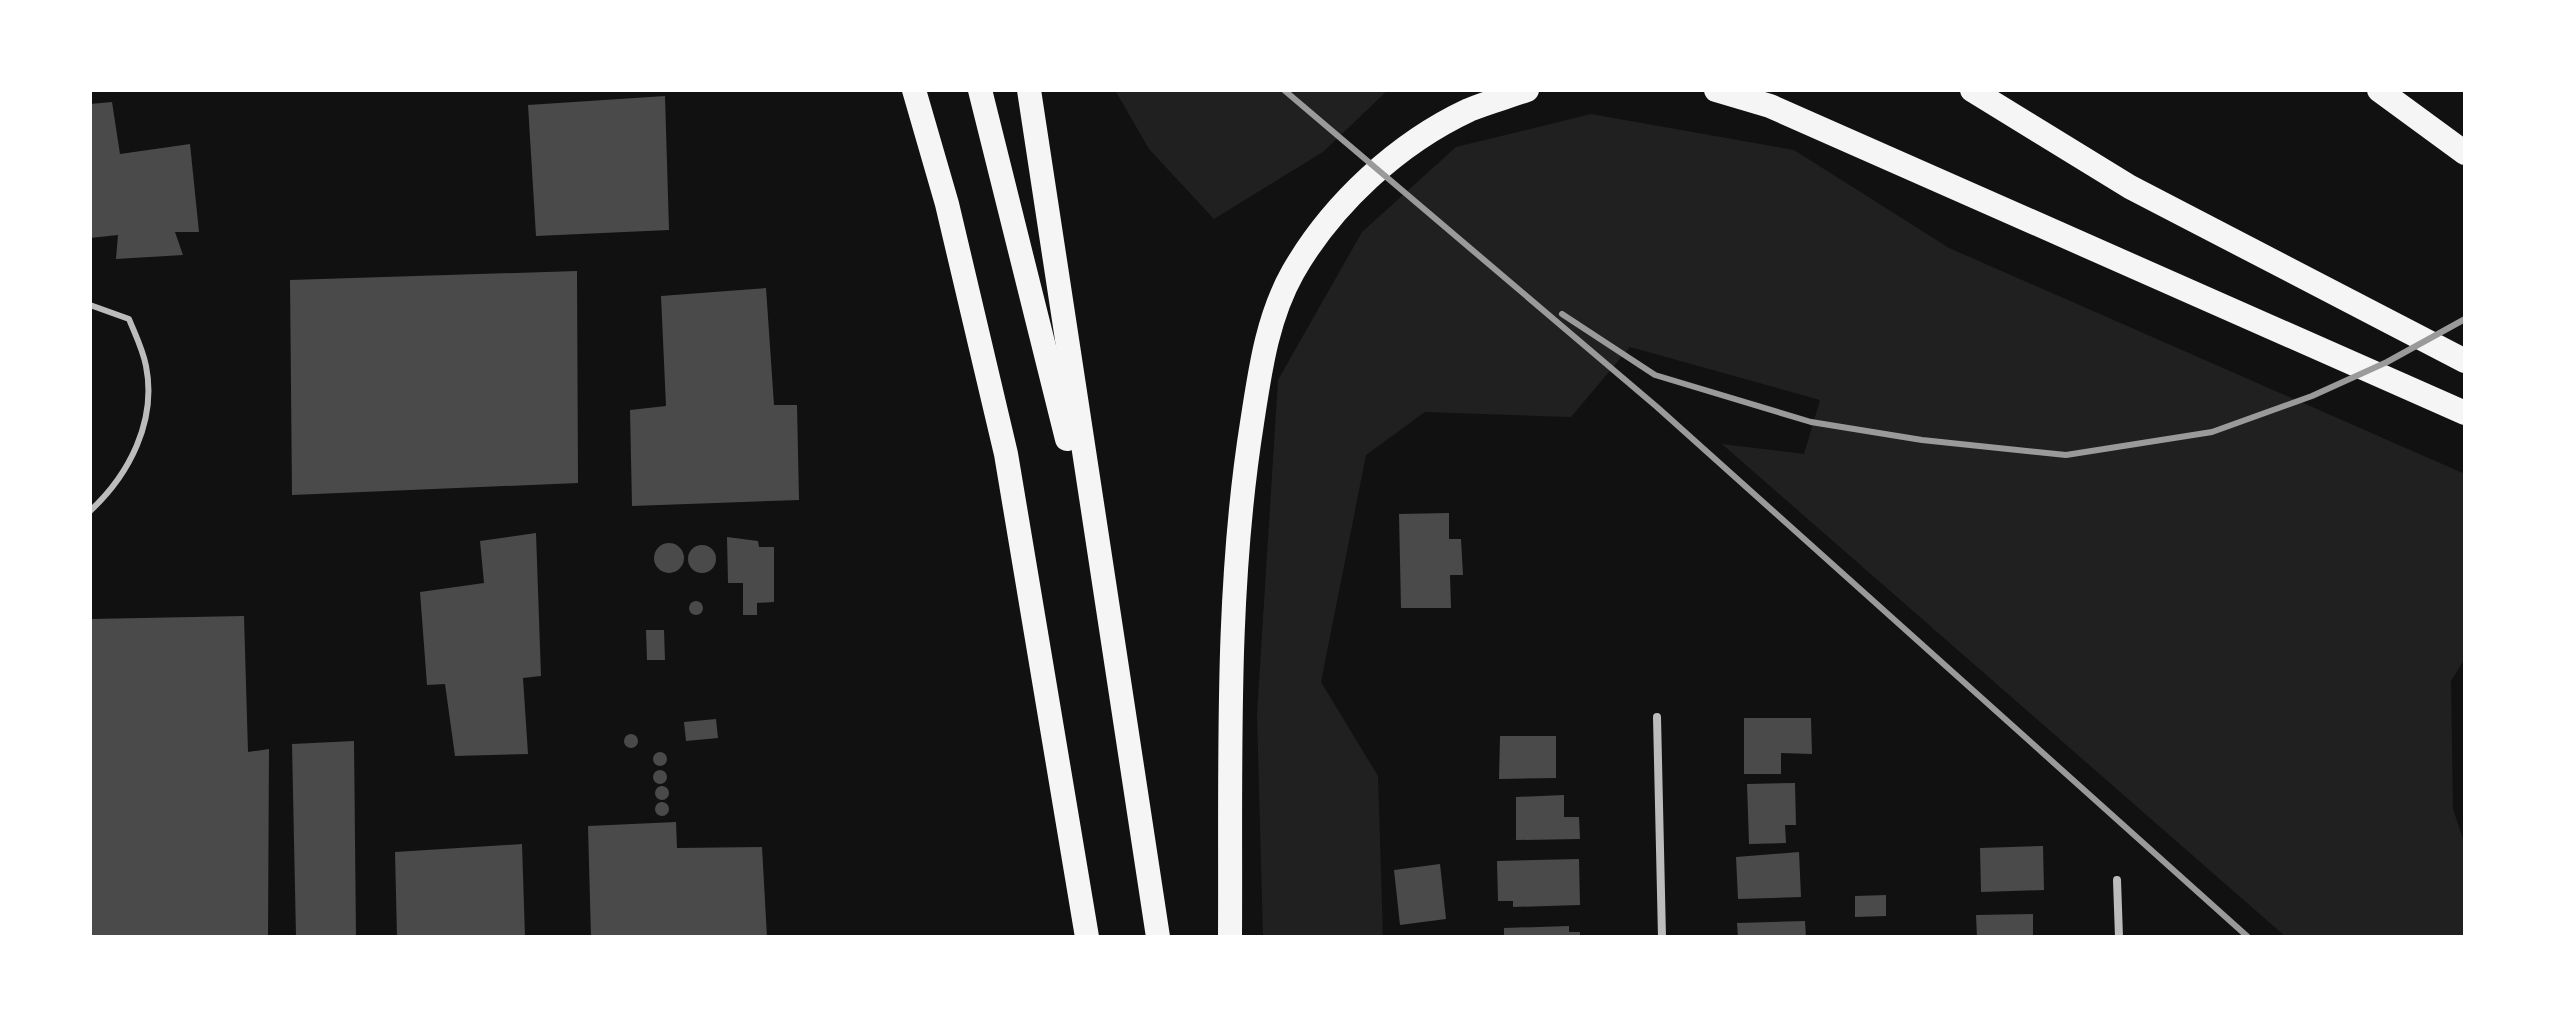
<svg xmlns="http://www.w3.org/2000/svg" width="2555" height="1027" font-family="Commissioner,sans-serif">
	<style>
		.green { fill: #202020 }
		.building { fill: #4a4a4a }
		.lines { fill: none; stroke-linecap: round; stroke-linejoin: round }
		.service { stroke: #bcbcbc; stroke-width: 6 }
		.minor { stroke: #bcbcbc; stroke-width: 8 }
		.motorway { stroke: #f5f5f5; stroke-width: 24 }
		.rail { stroke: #9a9a9a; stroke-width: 6 }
	</style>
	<rect width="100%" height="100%" fill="#111"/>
	<g class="green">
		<path d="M1115,90H1388L1323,152L1214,219L1149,149Z"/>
		<path d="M1591,114L1794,150L1949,248L2465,474V658L2451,681L2453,809L2465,845V937H2286L1722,444L1804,454L1820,400L1630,347L1571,417L1425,412L1366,455L1321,682L1378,776L1383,937H1263L1257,714L1278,380L1362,232L1456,147Z"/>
	</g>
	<g class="building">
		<path d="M665,96L669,230L536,236L528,105Z"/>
		<path d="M112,102L120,154L190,144L199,232H175L183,255L116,259L118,235L90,238V104Z"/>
		<path d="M577,271L578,483L292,495L290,280Z"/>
		<path d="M766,288L774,405H797L799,500L632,506L630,410L666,406L661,296Z"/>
		<path d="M1449,513V539H1461L1463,575H1450L1451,608H1401L1399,514Z"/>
		<path d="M536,533L541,676L523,678L528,754L455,756L445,684L427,685L420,592L484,583L480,541Z"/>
		<path d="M727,537L758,541L759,547H774V602L757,603V615H743V583H728Z"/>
		<circle cx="669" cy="558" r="15"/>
		<circle cx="702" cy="559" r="14"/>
		<circle cx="696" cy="608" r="7"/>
		<path d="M244,616L248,752L269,749L268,937H90V619Z"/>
		<path d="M646,630H664L665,660H647Z"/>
		<path d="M1744,718H1811L1812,754L1781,753V774H1744Z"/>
		<path d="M716,719L718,738L686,741L684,722Z"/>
		<circle cx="631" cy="741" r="7"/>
		<path d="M1500,736H1556V778L1499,779Z"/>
		<path d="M354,741L356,937H296L292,744Z"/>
		<circle cx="660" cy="759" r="7"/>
		<circle cx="660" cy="777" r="7"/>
		<path d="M1795,783L1796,825H1785L1786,843L1749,844L1747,784Z"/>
		<circle cx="662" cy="793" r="7"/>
		<path d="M1564,795V817H1579L1580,839L1516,840V797Z"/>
		<circle cx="662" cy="809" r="7"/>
		<path d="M676,822L677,848L762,847L767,937H591L588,826Z"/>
		<path d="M522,844L525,937H397L395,852Z"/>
		<path d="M2043,846L2044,890L1981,892L1980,848Z"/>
		<path d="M1799,852L1801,897L1738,899L1736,857Z"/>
		<path d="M1579,859L1580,905L1513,907V901H1498L1497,861Z"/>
		<path d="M1440,864L1446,919L1400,925L1394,870Z"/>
		<path d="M1886,895V916L1855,917V896Z"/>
		<path d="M2033,914V937H1977L1976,915Z"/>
		<path d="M1805,921L1806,937H1738L1737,923Z"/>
		<path d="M1569,926V932H1580V937H1504V928Z"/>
	</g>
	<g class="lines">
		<path class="service" d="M90,305L129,319C135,334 143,350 146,366C157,421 129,475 90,511"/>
		<g class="minor">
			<path d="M1657,717L1662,937"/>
			<path d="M2117,880L2119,937"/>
		</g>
		<g class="motorway">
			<path d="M914,90L947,204L1006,454L1087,937"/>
			<path d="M980,90L1067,439"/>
			<path d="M1029,90L1158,937"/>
			<path d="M1716,90L1770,106L2465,413"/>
			<path d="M1972,90L2130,187L2465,361"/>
			<path d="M2379,90L2465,153"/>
			<path d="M1230,937C1231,765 1225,593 1252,423C1260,371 1267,318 1293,272C1332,204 1398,143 1469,110C1488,102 1508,97 1527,90"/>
		</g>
		<g class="rail">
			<path d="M1284,90L1657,407L2248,937"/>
			<path d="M1562,314L1655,375L1811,422L1922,440L2066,455L2212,432L2312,396L2387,362L2465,319"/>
		</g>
	</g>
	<rect width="2555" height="1027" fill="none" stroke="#ffffff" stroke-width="184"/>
</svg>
